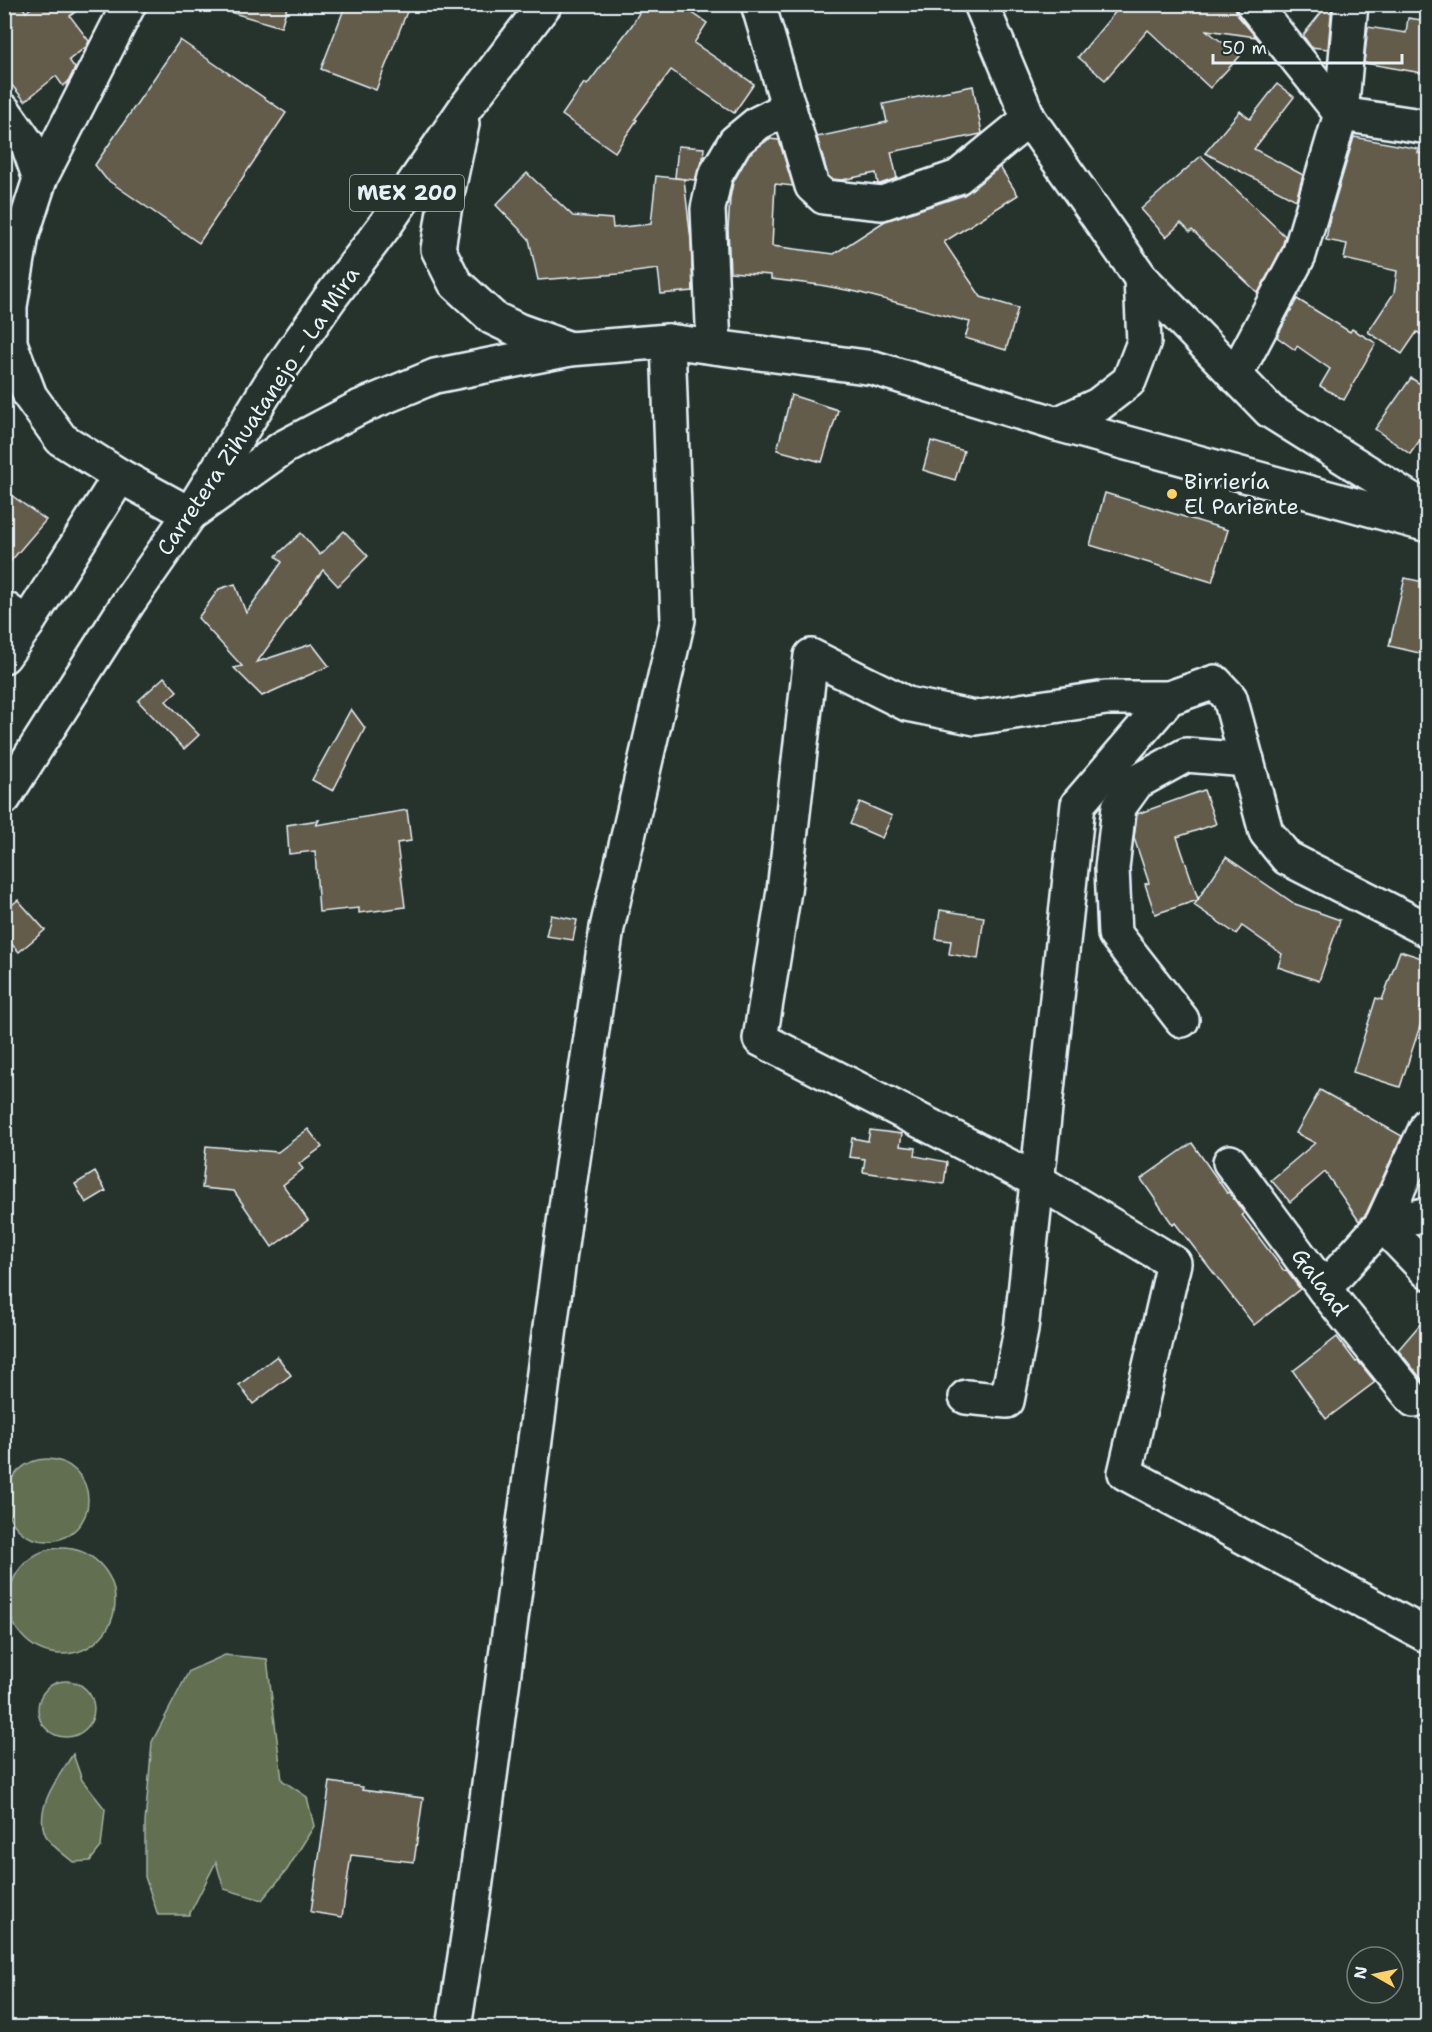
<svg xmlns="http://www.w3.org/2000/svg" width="1432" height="2032" font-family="'Shantell Sans',sans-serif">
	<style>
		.green { fill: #627051; stroke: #a5b0a4; stroke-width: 1.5 }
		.building { fill: #635c4c; stroke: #e8f1f8; stroke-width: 1.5 }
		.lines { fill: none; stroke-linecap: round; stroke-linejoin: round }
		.minor-casing { stroke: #e8f1f8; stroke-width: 38 }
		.major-casing { stroke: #e8f1f8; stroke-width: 38 }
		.highway-casing { stroke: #e8f1f8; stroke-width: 38 }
		.minor { stroke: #26332d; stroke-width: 33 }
		.major { stroke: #26332d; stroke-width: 33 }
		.highway { stroke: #26332d; stroke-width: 33 }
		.poi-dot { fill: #ffd166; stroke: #26332d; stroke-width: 2 }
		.labels { text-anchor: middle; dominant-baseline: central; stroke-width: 6; stroke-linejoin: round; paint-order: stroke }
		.shield { fill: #26332d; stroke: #aeb8bb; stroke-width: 1.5 }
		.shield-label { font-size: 21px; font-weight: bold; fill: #e8f1f8 }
		.street-label { font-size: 22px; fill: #e8f1f8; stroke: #26332d }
		.poi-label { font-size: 22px; fill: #e8f1f8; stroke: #26332d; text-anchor: start }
	</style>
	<rect width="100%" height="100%" fill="#26332d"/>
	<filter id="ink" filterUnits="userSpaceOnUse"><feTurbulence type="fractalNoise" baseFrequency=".0167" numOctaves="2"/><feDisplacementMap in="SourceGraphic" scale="12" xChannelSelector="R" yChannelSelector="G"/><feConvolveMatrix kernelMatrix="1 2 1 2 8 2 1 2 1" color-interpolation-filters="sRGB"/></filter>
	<g filter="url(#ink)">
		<g class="green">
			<circle cx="47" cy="1500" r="41"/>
			<circle cx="62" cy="1601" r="53"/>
			<path d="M225,1655L267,1659L282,1780L307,1797L314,1826L287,1870L262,1900L224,1889L216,1862L189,1915H158L145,1877V1823L152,1742L189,1671Z"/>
			<circle cx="66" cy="1709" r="28"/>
			<path d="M73,1754L82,1780L105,1809L101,1847L90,1861L73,1862C64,1854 48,1844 44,1831C36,1804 60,1775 73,1754Z"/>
		</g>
		<g class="building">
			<path d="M4,4H20L26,12L36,4H86L70,16L89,41L87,46L69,60L75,68L68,82L63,86L56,76L25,101L4,76Z"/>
			<path d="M224,4H288L281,27L223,10Z"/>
			<path d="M346,4H397L408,9L376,90L321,69Z"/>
			<path d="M644,4H679L707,23L694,43L754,84L734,113L671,70L635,119L637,120L615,152L562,115L584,83L587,85L632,25Z"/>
			<path d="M1122,4H1235L1238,16L1256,37L1206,30L1240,56L1210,88L1148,30L1105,80L1078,57Z"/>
			<path d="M1328,4H1332L1328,49L1311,47L1304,37V34Z"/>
			<path d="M1408,18L1428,21V74L1364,63L1368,27L1406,33Z"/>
			<path d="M180,40L286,113L199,243L106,179L95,165Z"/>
			<path d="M1277,84L1294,97L1254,149L1303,175L1296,200L1205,153L1240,111L1250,119Z"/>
			<path d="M973,86L982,133L981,134L891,152L897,178L880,184H878L876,173L842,180L832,179L828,176L817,137L887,122L883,104Z"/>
			<path d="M1354,137L1419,149L1418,153L1428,154V338L1417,332L1402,354L1368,332L1394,293L1397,271L1344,259L1347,244L1326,240L1330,217Z"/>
			<path d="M769,139L779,140L793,186L775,184L772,246L834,254L885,221L964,195L1000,167L1018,195L944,242L981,297L1018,308L1006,350L965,338L970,322L857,292L820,285L771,279V275L730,272L728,229L730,198L733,183L749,154Z"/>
			<path d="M678,146L704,148L703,159L695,180L675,178Z"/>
			<path d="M1201,156L1285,236L1282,248L1258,293L1192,230L1190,232L1181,223L1166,237L1141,209Z"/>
			<path d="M527,173L573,216L612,219L613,228L651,224L656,176L684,179L691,241L693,291L661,294L658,269L619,274L538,280L529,239L496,205Z"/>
			<path d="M1297,299L1350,332L1352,329L1376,343L1344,400L1320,386L1330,369L1297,346L1295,350L1277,337Z"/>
			<path d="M1411,378L1428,389V429L1410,454L1375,429Z"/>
			<path d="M791,395L838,410L822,462L777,450Z"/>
			<path d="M931,441L964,451L955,480L923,470Z"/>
			<path d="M4,490L46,520L4,569Z"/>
			<path d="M1105,493L1228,530L1212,582L1090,545Z"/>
			<path d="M344,531L368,556L338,586L323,570L257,662L312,644L329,666L262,696L234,668L242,666L198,618L219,589L235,584L246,613L282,562L276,556L301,533L320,555Z"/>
			<path d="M1405,578L1428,583V655L1389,646Z"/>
			<path d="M164,677L177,691L166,701L199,735L184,749L138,701Z"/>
			<path d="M351,709L365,728L333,791L312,780Z"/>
			<path d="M1204,790L1216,824L1177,837L1198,899L1226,857L1295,904L1340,920L1319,981L1278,967L1282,954L1242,926L1236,934L1194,905L1198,900L1155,914L1145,884L1149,883L1134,838L1137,814Z"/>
			<path d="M860,802L892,816L882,838L850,824Z"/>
			<path d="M407,810L411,841L397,843L405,907L359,913V908L319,912L315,851L289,854L287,825L319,820L316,825Z"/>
			<path d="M18,900L45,930L19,952L4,936V911Z"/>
			<path d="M940,910L984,917L978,959L949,954L951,941L936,939Z"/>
			<path d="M551,915L577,920L573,940L546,936Z"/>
			<path d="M1400,951L1428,960V988L1419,1012L1424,1014L1400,1087L1353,1072L1376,998L1382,1000Z"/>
			<path d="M1320,1090L1402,1136L1366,1214L1359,1221L1325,1172L1290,1202L1271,1180L1315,1143L1296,1133Z"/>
			<path d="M308,1129L322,1147L299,1164L303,1169L283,1185L308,1220L272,1247L234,1191L202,1188L206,1146L278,1152Z"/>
			<path d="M870,1130L902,1134L900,1146L916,1148L915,1156L947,1162L944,1184L863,1172L865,1159L849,1157L852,1138L868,1141Z"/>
			<path d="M1192,1143L1227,1193L1229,1192L1244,1213L1242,1215L1284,1271L1286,1270L1300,1289L1254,1325L1175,1223L1173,1225L1141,1179Z"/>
			<path d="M95,1172L106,1191L86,1203L75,1184Z"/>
			<path d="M1428,1315V1387L1398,1350Z"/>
			<path d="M1337,1337L1356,1362L1358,1361L1375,1382L1326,1419L1293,1371Z"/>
			<path d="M277,1356L291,1375L253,1404L239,1385Z"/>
			<path d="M330,1782L363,1787L362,1790L423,1798L414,1862L351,1855L342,1917L311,1912Z"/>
		</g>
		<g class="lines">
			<defs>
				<g id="minor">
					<path d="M758,4L812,186L824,197L882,203L958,177L1029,119"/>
					<path d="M1253,4L1341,114L1428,127"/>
					<path d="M4,111L28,145L40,179L22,235L10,306V343L30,396L61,439L120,476L190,514"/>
					<path d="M40,179L129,4"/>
					<path d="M714,347L708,209L715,176L735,142L758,123L789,108"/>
					<path d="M1235,376L1299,255L1341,114L1351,4"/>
					<path d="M4,608L27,624"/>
					<path d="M4,656L27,624L120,476"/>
					<path d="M1169,698H1106L975,718L907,704L811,656L784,891L760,1039L1038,1181L1174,1263L1125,1473L1428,1636"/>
					<path d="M1182,1020L1115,934L1112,868L1119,807L1137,782L1186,755L1247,760"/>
					<path d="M1230,1162L1324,1289L1414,1400"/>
					<path d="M1382,1224L1428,1272"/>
					<path d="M1382,1224L1428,1214"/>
					<path d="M1324,1289L1382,1224L1428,1124"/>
					<path d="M966,1397L1007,1401L1021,1330L1078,804L1169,698L1215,682L1230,698L1266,832L1287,858L1428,930"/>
					<path d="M454,2028L472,1911L568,1193L607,928L678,620L668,341"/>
				</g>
				<g id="major">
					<path d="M981,4L1029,119L1141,278L1270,411L1428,510"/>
					<path d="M1057,424L1098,405L1129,381L1144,342L1141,278"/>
					<path d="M190,514L284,447L360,407L435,376L570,349L668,341L874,368L1057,424L1428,525"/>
				</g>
				<g id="highway">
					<path d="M462,124L446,199L438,249L455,283L493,318L520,331L570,349"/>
					<path d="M4,798L128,603L190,514L271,383L330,298L386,224L466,107L545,4"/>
				</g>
			</defs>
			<use href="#minor" class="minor-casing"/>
			<use href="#major" class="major-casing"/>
			<use href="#highway" class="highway-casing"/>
			<use href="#minor" class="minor"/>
			<use href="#major" class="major"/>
			<use href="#highway" class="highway"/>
		</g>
	</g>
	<circle class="poi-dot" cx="1172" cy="494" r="6"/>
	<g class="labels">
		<rect class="shield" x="350" y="175" width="114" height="36" rx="4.5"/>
		<g class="shield-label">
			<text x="407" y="193">MEX 200</text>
		</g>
		<g class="street-label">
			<text transform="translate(258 411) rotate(-56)">Carretera Zihuatanejo - La Mira</text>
			<text transform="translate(1320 1282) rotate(53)">Galaad</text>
		</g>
		<g class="poi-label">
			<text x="1184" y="481">Birriería<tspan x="1184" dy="25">El Pariente</tspan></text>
		</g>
	</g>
	<rect width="1432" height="2032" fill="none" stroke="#26332d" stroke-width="24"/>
	<rect x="12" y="12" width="1408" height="2008" fill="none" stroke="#e8f1f8" stroke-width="2" filter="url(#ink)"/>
	<g transform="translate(1375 1975) rotate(279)"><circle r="28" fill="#26332d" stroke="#747f7e" stroke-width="1.5"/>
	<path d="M0-4.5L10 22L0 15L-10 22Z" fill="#ffd166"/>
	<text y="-9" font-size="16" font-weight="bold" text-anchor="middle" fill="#e8f1f8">N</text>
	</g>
	<path d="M1213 54v9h189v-9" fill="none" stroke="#e8f1f8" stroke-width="3"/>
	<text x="1222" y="54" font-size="18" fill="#e8f1f8" stroke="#26332d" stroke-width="4.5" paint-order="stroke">50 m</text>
</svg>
